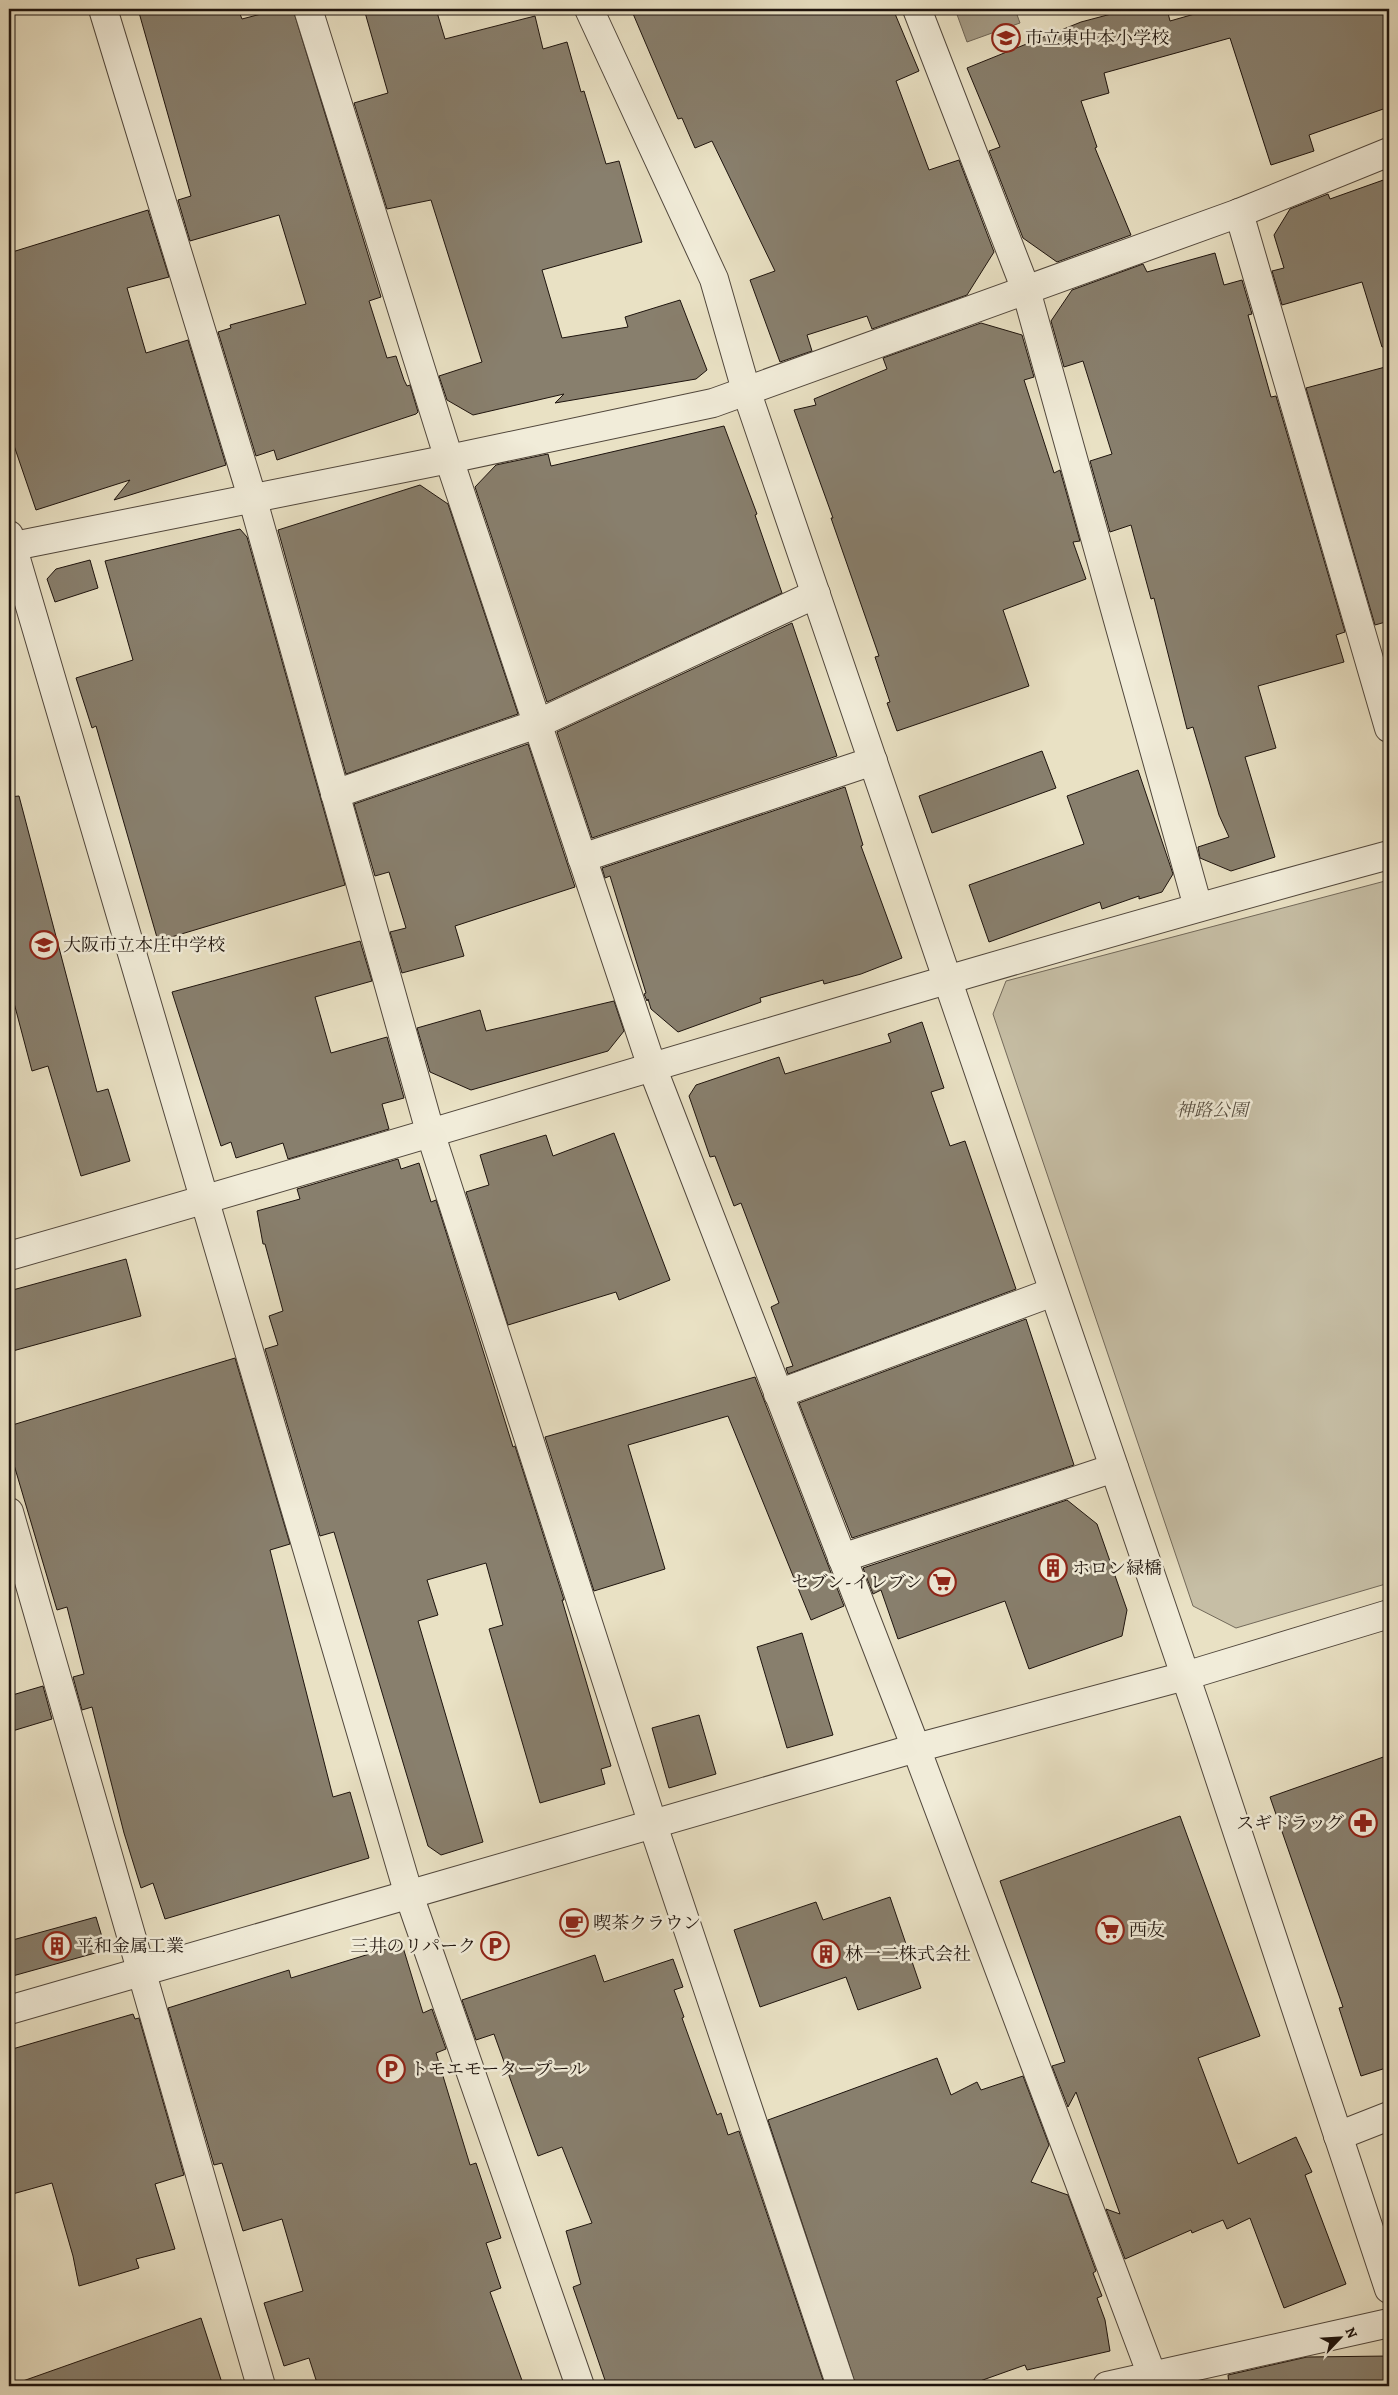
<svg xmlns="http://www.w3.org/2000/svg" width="1398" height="2395" font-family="Alegreya,'Noto Serif JP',serif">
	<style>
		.green { fill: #c6bea5; stroke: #72695a }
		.water { fill: #a49b86; stroke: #6e6556 }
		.building { fill: #887f6d; stroke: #1e140e }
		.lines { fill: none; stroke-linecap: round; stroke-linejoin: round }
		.minor-casing { stroke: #51473c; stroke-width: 30 }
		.minor { stroke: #f1ecd9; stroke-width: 28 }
		.labels { text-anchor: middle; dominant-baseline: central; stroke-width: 5; stroke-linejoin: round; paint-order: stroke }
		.poi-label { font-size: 18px; fill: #1e140e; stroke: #f1ecd9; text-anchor: start }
		.park-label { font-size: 18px; font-style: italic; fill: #595043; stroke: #f1ecd9 }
	</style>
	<rect width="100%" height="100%" fill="#e9e1c4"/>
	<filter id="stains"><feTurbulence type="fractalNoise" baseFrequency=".004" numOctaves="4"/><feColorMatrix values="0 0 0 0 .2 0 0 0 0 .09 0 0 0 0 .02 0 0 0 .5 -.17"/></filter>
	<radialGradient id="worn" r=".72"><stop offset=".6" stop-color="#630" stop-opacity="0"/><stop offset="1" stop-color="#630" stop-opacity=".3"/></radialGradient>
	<path class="green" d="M1389,880V1583L1236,1628L1193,1606L993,1014L1006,981Z"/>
	<path class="water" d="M955,9H1015L1020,23L967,42Z"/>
	<g class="building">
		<path d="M138,9H238L242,19L280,9H293L381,297L369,301L387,358L396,356L404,380L407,386L410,385L418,412L416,414L277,460L274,450L256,456L218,332L231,328L230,325L306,304L279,215L190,241L178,200L191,196Z"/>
		<path d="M364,9H436L445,39L535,16L543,49L567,42L581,92L584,91L606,164L619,161L642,242L542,270L562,338L628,327L625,317L680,300L707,370L696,379L555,403L564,394L473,415L447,400L439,376L482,362L431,200L387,209L354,103L388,93Z"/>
		<path d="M631,9H893L919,71L896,81L929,170L959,160L994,252L967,295L872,329L867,316L807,335L812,351L780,362L750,280L775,271L712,141L695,148L682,118L678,119Z"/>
		<path d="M1130,9H1167L1170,21L1212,9H1389V107L1309,135L1314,151L1271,165L1230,38L1104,73L1109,93L1081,101L1097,147L1095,148L1131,235L1057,262L1023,238L989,151L1000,147L967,68L1081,22Z"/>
		<path d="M1389,178V346L1382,347L1362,282L1282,305L1272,271L1284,268L1274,235L1290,209L1328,194L1330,199Z"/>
		<path d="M148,210L169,277L127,288L146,353L188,340L226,465L114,500L130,480L36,510L9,431V253Z"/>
		<path d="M1215,253L1224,285L1242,280L1252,314L1248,315L1271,397L1276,396L1345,632L1336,635L1344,662L1258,686L1276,748L1245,757L1275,857L1231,871L1200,858L1198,847L1229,837L1219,815L1193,727L1187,729L1154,598L1151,599L1131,525L1110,532L1090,461L1112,454L1083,361L1064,367L1051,321L1072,290L1143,264L1147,272Z"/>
		<path d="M981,323L1022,335L1034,377L1024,380L1054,473L1060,470L1080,541L1073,542L1086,579L1003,610L1029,686L897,731L887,703L890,702L875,657L879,656L831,518H833L794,410L816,405L814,399L887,369L883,358Z"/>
		<path d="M1389,366V621L1375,625L1306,388Z"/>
		<path d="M724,426L757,514L755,515L782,593L547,702L475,487L496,465L548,454L551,466Z"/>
		<path d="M420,485L448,504L518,714L346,774L278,530Z"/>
		<path d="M240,529L247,537L345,885L158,941L96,726L92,728L76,678L133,660L105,561Z"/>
		<path d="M90,560L98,588L55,602L47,579L56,569Z"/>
		<path d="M792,623L837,756L592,838L557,732Z"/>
		<path d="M528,744L575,887L455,926L464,956L402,973L390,932L406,928L389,872L375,876L354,804Z"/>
		<path d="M1042,751L1056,788L932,833L919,796Z"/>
		<path d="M1138,770L1173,874L1162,892L1139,899V896L1102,909L1100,902L989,942L969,885L1084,844L1067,796Z"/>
		<path d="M845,787L863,845L861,846L902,958L861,974L824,984L823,980L760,998L761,1002L678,1032L651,1009L648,999L647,1001L644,994L646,993L610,876L605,878L602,868Z"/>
		<path d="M19,796L97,1092L108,1089L130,1161L81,1176L48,1066L32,1071L9,984V797Z"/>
		<path d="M360,941L372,981L315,997L331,1053L387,1037L404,1098L382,1104L389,1129L288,1159L283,1143L236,1158L231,1142L221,1146L172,992Z"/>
		<path d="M614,1001L624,1031L608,1051L471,1090L430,1072L417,1028L480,1010L486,1031Z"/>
		<path d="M922,1022L944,1088L931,1092L950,1146L965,1141L1016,1289L788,1374L786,1368L793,1366L771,1307L779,1303L741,1203L734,1206L715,1156L710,1157L689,1096L696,1085L779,1057L785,1074L891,1042L888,1034Z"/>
		<path d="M614,1133L670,1280L619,1300L616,1292L508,1325L466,1192L489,1185L480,1155L546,1135L553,1156Z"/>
		<path d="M398,1159L401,1169L419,1163L431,1202L436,1200L513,1447L515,1446L564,1600H562L611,1766L601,1769L605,1784L540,1803L489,1629L503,1625L486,1563L427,1580L438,1615L418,1621L483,1842L441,1855L428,1846L334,1532L320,1536L265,1349L278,1345L269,1316L283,1311L265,1244H263L257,1211L300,1199L297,1189Z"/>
		<path d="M126,1259L141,1316L9,1352V1291Z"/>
		<path d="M1026,1319L1074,1465L852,1538L799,1403Z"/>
		<path d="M235,1358L290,1544L270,1550L333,1797L350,1792L369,1858L165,1919L153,1883L141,1888L124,1833L92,1707L82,1710L73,1677L84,1674L67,1607L57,1610L9,1448V1426Z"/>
		<path d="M755,1377L844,1606L811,1620L728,1416L628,1445L665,1569L594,1591L545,1437Z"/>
		<path d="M1067,1500L1097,1524L1127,1610L1122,1636L1029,1669L1005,1601L898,1639L881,1590L873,1594L863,1568Z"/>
		<path d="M802,1633L833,1735L787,1748L757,1647Z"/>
		<path d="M43,1686L52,1719L9,1732V1696Z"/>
		<path d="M699,1715L716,1774L669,1788L652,1728Z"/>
		<path d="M1389,1755V2067L1361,2076L1339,2008L1343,2007L1270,1797Z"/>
		<path d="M1180,1816L1260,2036L1198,2058L1238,2164L1296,2137L1312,2172L1305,2175L1346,2284L1284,2308L1250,2218L1227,2229L1223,2220L1192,2233L1191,2230L1125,2259L1106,2209L1120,2214L1076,2092L1068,2107L1052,2066L1065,2062L1000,1881Z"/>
		<path d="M890,1897L921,1988L858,2010L846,1977L760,2007L734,1930L816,1902L823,1920Z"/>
		<path d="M96,1917L106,1950L9,1977V1941Z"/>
		<path d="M402,1944L423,2013L432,2009L446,2049L436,2053L470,2165L476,2163L501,2238L486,2243L501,2288L490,2292L524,2386H318L309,2358L284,2366L264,2303L303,2291L282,2219L243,2231L222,2163L214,2165L168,2008L289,1970L291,1978Z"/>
		<path d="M595,1955L604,1982L673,1959L683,1987L674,1990L684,2017L682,2018L717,2115L721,2113L728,2135L739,2131L825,2386H607L573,2287L581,2284L566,2231L592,2223L562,2147L538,2156L494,2034L476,2040L462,2000Z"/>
		<path d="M133,2014L135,2019L139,2018L184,2175L155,2184L175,2249L136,2259L139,2268L79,2286L73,2256L52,2183L9,2195V2050Z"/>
		<path d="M937,2058L951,2095L977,2082L981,2090L1023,2076L1049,2145L1031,2182L1068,2195L1096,2271L1093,2273L1102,2296L1097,2298L1105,2320L1110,2351L1027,2370L1025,2365L966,2386H856L768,2120Z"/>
		<path d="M201,2318L223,2386H21L20,2382Z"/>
		<path d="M1389,2356V2386H1229L1228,2375L1307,2357Z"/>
	</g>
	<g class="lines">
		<defs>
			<g id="minor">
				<path d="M103,9L252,497L431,1135L653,1825L841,2386"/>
				<path d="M308,9L449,459L652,1067L916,1748L1156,2386"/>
				<path d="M589,9L714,279L746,390L1200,1719L1389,2289"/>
				<path d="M917,9L1026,290L1198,907"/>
				<path d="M1239,213L1389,728"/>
				<path d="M9,535L409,1895L580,2386"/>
				<path d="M9,547L449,459L713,403L1239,213L1389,152"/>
				<path d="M335,794L537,724L816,594"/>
				<path d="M582,858L873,761"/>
				<path d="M9,1256C470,1125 927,980 1389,855"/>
				<path d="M778,1394L1053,1292"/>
				<path d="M9,1512L261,2386"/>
				<path d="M842,1558L1114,1468"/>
				<path d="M9,2010L916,1748L1185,1676L1389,1614"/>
				<path d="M1338,2136L1389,2116"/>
				<path d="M1107,2386L1389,2323"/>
			</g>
		</defs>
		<use href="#minor" class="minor-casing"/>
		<use href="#minor" class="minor"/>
	</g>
	<defs>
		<symbol id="school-ring" viewBox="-11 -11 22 22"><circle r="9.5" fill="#f1ecd9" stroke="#8f2418" stroke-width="1.5"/><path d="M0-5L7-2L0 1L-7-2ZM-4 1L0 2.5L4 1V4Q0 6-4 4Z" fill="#8f2418"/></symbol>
		<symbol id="building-ring" viewBox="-11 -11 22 22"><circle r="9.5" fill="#f1ecd9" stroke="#8f2418" stroke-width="1.5"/><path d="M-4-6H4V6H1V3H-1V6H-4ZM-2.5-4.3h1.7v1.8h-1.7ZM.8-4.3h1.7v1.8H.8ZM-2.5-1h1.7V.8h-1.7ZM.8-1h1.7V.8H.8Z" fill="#8f2418"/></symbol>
		<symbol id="supermarket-ring" viewBox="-11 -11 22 22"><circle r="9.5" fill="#f1ecd9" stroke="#8f2418" stroke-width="1.5"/><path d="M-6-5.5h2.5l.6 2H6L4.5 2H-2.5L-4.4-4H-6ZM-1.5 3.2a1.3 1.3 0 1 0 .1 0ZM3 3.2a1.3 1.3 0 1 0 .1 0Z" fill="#8f2418"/></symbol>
		<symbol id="pharmacy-ring" viewBox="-11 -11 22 22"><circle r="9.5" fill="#f1ecd9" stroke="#8f2418" stroke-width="1.5"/><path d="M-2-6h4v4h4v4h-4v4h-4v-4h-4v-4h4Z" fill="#8f2418"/></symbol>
		<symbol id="cafe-ring" viewBox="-11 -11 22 22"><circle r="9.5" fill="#f1ecd9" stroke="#8f2418" stroke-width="1.5"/><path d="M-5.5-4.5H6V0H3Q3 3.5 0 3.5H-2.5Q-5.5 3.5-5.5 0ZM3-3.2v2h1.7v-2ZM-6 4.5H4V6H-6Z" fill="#8f2418"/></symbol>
		<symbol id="parking-ring" viewBox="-11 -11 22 22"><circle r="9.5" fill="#f1ecd9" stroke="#8f2418" stroke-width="1.5"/><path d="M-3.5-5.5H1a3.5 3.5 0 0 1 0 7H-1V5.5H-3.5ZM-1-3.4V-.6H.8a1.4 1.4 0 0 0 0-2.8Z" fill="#8f2418"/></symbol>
	</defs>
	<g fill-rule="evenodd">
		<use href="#school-ring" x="990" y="22" width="32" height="32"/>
		<use href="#school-ring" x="28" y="929" width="32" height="32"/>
		<use href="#building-ring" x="1037" y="1552" width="32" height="32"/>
		<use href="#supermarket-ring" x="926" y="1566" width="32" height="32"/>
		<use href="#pharmacy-ring" x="1347" y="1807" width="32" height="32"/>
		<use href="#cafe-ring" x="558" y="1907" width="32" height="32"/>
		<use href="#supermarket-ring" x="1094" y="1914" width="32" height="32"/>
		<use href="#building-ring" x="41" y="1930" width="32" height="32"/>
		<use href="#parking-ring" x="479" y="1930" width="32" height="32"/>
		<use href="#building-ring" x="810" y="1938" width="32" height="32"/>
		<use href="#parking-ring" x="375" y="2053" width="32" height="32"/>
	</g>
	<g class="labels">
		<g class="poi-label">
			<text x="1025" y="38">市立東中本小学校</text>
			<text x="63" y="945">大阪市立本庄中学校</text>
			<text x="1072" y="1568">ホロン緑橋</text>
			<text x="923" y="1582" text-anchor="end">セブン-イレブン</text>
			<text x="1344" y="1823" text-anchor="end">スギドラッグ</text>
			<text x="593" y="1923">喫茶クラウン</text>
			<text x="1129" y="1930">西友</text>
			<text x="76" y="1946">平和金属工業</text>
			<text x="476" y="1946" text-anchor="end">三井のリパーク</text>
			<text x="845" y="1954">林一二株式会社</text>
			<text x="410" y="2069">トモエモータープール</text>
		</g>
		<g class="park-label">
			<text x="1212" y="1110">神路公園</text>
		</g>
	</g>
	<rect width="1398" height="2395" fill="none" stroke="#e9e1c4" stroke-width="30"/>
	<rect x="10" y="10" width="1378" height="2375" fill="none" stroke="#1e140e" stroke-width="2.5"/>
	<rect x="15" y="15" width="1368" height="2365" fill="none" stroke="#1e140e"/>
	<g transform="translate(1340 2338) rotate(65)" stroke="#f1ecd9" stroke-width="4" paint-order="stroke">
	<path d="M0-4L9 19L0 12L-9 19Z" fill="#1e140e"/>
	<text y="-8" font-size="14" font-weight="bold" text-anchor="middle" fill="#1e140e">N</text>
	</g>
	<rect width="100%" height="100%" filter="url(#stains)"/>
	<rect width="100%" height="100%" fill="url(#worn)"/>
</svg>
